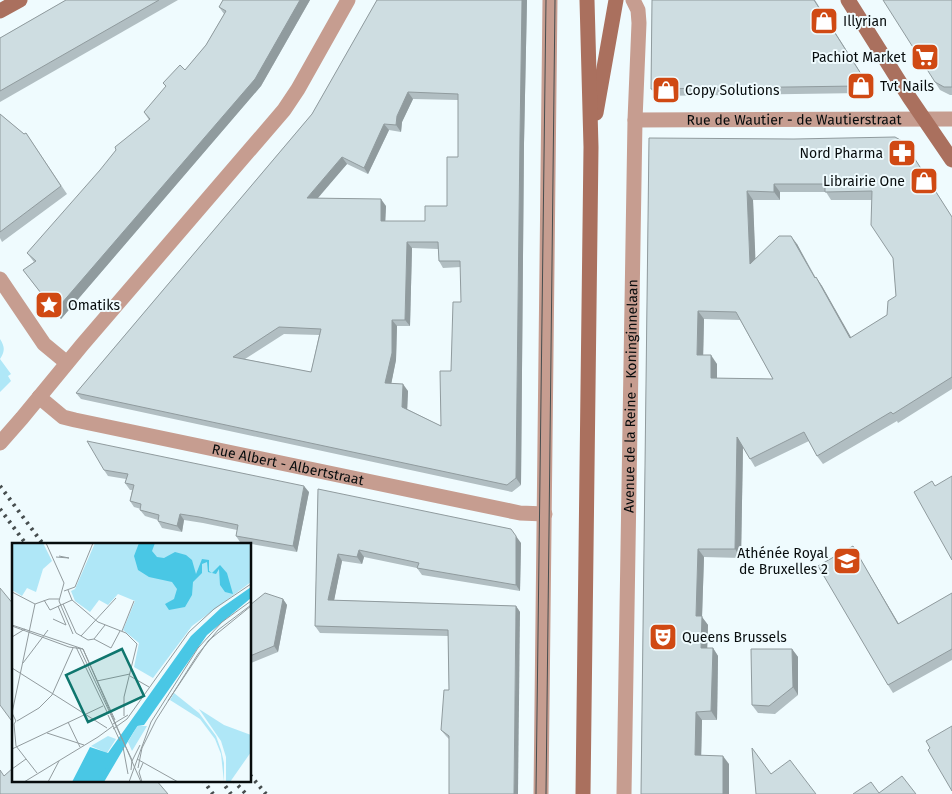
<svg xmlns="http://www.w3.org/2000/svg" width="952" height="794" font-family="'Fira Sans',sans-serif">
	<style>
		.green { fill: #afe7f7 }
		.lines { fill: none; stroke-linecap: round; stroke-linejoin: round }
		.street { stroke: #c69d90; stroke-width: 15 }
		.secondary { stroke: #aa705e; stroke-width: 15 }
		.tram { stroke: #464d4e; stroke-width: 1 }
		.rail { stroke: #464d4e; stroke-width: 4; stroke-dasharray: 2.5 5; stroke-linecap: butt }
		.wall { fill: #b1bec2; fill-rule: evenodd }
		.shaded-wall { fill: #909b9e }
		.building { fill: #cedde1; stroke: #909b9e; fill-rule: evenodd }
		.labels { text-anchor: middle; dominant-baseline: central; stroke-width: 4; stroke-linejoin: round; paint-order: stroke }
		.poi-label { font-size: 14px; fill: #070c0d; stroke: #effbfe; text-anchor: start }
		.street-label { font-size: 14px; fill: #070c0d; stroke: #effbfe }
		.inset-river { fill: none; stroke: #49c7e5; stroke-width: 2.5 }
		.inset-road { fill: none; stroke: #929b9e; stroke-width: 1 }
		.view { fill: #0f766e; fill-opacity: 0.15; stroke: #0f766e; stroke-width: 2.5 }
		.inset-edge { fill: none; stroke: #070c0d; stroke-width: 2.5 }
	</style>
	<rect width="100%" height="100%" fill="#effbfe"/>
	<path class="green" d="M0,339C5,347 5,351 0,359L11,374L8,376L11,381L0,392Z"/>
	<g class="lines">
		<g class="street">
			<path id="s1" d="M635,120L952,119"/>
			<path d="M0,279L44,344L67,363"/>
			<path id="s2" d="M39,397L63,417L75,420L520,513L545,514"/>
			<path d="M0,443L22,418L82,345L284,110L298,89L348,0"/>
			<path d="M541,794L550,0"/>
			<path id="s3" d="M624,794L635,120L639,23L638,10L633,0"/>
		</g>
		<g class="secondary">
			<path d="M848,0L909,97L952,160"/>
			<path d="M0,11L20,0"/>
			<path d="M596,113L616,0"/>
			<path d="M583,794L591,147L587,0"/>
		</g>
		<g class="tram">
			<path d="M536,794L546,0"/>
			<path d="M546,794L555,0"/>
		</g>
		<g class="rail">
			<path d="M0,486L43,544"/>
			<path d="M0,509L26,544"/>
			<path d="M250,775L266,794"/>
			<path d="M203,780L213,794"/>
			<path d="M221,780L231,794"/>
			<path d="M233,780L246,794"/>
		</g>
	</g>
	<g class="wall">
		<path d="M66,0H178L0,102V38Z"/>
		<path d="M223,0H310L261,86L61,319L23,270L34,262L27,253L149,120L144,112L166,87L163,83L185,70L206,45L224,14L219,7Z"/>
		<path d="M377,0H527L524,143L521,485L512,492L81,399L76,393L312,114ZM413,99L458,100V157L447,206L425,221H385L386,206L317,198L347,164L368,174L389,130L401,132L402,122ZM412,248L438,249L439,261L443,268L461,267V302L451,371L441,426L407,409L408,391L391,384L396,360L397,326H410ZM284,334L319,335L311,372L245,359Z"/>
		<path d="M652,0H815L867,83L862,93L656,96L651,89Z"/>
		<path d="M952,0V95H950L940,90L935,82Z"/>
		<path d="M0,114L24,134L26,133L67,194L2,242L0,238Z"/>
		<path d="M649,138L910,151L952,217V389L898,423L897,421L823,464L817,456L809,441L755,467L743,447L741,558L704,557L702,617L708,625L707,648H713L718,656L717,720H702L701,755L729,764L641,794ZM780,192H826L831,200H872L893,258L896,296L887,315L851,338L822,286L816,278L797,244L755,259L753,200H780ZM704,319L740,320L773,379L717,378V364L703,355Z"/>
		<path d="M104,470L309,492L297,552L240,542L236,536L237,530L203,523L184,520L182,532L162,528L158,521V520L145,516L140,510L141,509L134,507L130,501L132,490H130L125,483L126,479L108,476Z"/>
		<path d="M318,489L521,543L520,591L422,575L417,568L364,557L362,564L342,561L334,600L516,606L520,612L449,739L446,736L441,730L449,690L448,636L320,633L315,626Z"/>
		<path d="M853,546L858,555L899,624L952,593V660L893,693L888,685Z"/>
		<path d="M283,599L287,605L278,652L251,663L250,673V605Z"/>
		<path d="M792,649L798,657V695L775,714L758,713L752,705Z"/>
	</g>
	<g class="shaded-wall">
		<path d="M300,0H310L261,86L61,319L55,311Z"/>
		<path d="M522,0H527L524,143L521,485L516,478L520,136Z"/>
		<path d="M814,0L867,83L862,93L857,86Z"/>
		<path d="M408,92L413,99L402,122L401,132L396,125L397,116Z"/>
		<path d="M384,124L389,130L368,174L364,168Z"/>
		<path d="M342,157L347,164L312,205L307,198Z"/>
		<path d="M774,184L780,192V200L774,192Z"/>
		<path d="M747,191L753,200L756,272L750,264Z"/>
		<path d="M381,199L386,206L385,228L381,221Z"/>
		<path d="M791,236L797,244L820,287L815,278Z"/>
		<path d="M407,242L412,248L410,326L405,320Z"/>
		<path d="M816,277L822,286L856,346L850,338Z"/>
		<path d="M698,311L704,319L703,363L697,355Z"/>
		<path d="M392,320L397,326L396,360L390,390L385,383Z"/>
		<path d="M711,355L717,364V387L711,378Z"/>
		<path d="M403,384L408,391L407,414L402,407Z"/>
		<path d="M737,437L743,445L741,558L735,549Z"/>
		<path d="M304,486L309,492L297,552L293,546Z"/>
		<path d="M180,514L184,520L182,532L177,526Z"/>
		<path d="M516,536L521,543L520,591L516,585Z"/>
		<path d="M853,546L858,555L904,633L898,624Z"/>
		<path d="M698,549L704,557L702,617L708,625L707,656L701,648L696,616Z"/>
		<path d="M359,550L364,557L362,564L357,557Z"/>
		<path d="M338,554L342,561L333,606L328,600Z"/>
		<path d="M283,599L287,605L278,652L274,646Z"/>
		<path d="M516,606L520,612L518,794H514Z"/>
		<path d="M713,648L718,656L717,720L711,711Z"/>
		<path d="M792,649L798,657V695L793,687Z"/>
		<path d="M250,661L251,663L250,673Z"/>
		<path d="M696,712L702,720L701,764L695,755Z"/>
		<path d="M723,756L729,764V794H723Z"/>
	</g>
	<g class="building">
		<path d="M66,0H159L0,91V38Z"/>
		<path d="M223,0H300L255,79L55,311L23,270L36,261L27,253L100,170L116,150L115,147L150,119L144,112L166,86L163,83L180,65L185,70L206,45L226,11L219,7Z"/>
		<path d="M377,0H522L520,136L516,478L507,485L76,393L312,114ZM408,92L458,94V157H447V206H425V221H381V199L307,198L342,157L364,168L384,124L396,125L397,116ZM407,242H438L439,261H460L461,302H453L451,371H440L441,426L402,407L403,384L385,383L392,353V320H405ZM279,327L321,329L311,372L233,357Z"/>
		<path d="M652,0H814L863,77L857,86L651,89Z"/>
		<path d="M883,0H952V87H944L935,82Z"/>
		<path d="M0,114L24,134L26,133L61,186L0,232Z"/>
		<path d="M895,137L904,142L952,217V377L893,414L891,412L817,456L804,432L750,459L737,437L735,549H698L696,616H702L701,648H713L711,711L696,712L695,755L723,756V794H641L649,138L794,139ZM774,184H825V192L872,191L871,225L893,258L896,296L888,301L887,315L850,338L816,277L815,278L791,236H779L750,264L747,191L774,192ZM698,311L736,312L773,379L711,378V355H697Z"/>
		<path d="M87,441L304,486L293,546L236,536L238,525L199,517L180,514L177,526L158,521L159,515L140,510L141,504L130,501L134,485L125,483L128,474L104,470Z"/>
		<path d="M952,476V560L914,492L932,481L935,486Z"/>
		<path d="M318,489L511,529L516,536V585L417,568L419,563L359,550L357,557L338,554L328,600L516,606L514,794H449V736L441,730L444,690H449L448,630L315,626Z"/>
		<path d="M853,546L898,624L952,593V649L888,685L818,566Z"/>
		<path d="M0,588L14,605V724L0,705Z"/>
		<path d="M265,593L283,599L274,646L250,656V605Z"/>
		<path d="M751,649H792L793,687L769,706L752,705Z"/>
		<path d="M952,726V791L928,750L930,748L926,741Z"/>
		<path d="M752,748L771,774L790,760L816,794H756Z"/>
		<path d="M14,767V780H156L168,794H0V770L4,776Z"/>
		<path d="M902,776L916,794H853L871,782L879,793Z"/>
	</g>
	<defs>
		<symbol id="shop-square" viewBox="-11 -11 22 22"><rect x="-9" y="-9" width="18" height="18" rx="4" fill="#d04913" stroke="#effbfe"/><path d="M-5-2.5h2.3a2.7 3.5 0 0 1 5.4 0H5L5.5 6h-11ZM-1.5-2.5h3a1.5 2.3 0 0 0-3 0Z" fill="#fff"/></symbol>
		<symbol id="supermarket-square" viewBox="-11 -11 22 22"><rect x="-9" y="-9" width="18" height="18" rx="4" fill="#d04913" stroke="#effbfe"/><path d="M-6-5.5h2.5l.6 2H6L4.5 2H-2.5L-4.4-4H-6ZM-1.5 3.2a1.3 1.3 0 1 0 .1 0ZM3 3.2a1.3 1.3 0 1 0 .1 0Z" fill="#fff"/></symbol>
		<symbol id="pharmacy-square" viewBox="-11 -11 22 22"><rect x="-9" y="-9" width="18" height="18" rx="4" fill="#d04913" stroke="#effbfe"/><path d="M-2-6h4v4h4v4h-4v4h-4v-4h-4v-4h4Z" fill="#fff"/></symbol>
		<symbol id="sight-square" viewBox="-11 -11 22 22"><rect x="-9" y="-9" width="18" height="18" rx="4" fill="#d04913" stroke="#effbfe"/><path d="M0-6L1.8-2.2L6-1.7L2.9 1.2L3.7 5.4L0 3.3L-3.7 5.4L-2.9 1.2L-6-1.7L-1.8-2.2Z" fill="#fff"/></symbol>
		<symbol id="school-square" viewBox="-11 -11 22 22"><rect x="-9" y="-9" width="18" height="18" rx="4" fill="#d04913" stroke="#effbfe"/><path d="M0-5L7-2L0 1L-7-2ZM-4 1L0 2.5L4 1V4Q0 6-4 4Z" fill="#fff"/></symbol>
		<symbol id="theatre-square" viewBox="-11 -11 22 22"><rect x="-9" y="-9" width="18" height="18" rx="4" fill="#d04913" stroke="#effbfe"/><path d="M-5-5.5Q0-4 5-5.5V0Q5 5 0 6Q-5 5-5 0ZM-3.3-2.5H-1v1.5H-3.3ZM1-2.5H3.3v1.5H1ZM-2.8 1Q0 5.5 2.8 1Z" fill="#fff"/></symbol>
	</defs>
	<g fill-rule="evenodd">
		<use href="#shop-square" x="808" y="5" width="32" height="32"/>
		<use href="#supermarket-square" x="909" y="41" width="32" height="32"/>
		<use href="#shop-square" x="845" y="70" width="32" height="32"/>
		<use href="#shop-square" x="650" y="74" width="32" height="32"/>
		<use href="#pharmacy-square" x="886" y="137" width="32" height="32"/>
		<use href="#shop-square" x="908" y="165" width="32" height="32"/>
		<use href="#sight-square" x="33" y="289" width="32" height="32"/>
		<use href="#school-square" x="831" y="545" width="32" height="32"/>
		<use href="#theatre-square" x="647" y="621" width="32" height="32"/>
	</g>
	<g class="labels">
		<g class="poi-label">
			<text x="843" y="21">Illyrian</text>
			<text x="906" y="57" text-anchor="end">Pachiot Market</text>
			<text x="880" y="86">Tvt Nails</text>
			<text x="685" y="90">Copy Solutions</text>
			<text x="883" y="153" text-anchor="end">Nord Pharma</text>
			<text x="905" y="181" text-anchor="end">Librairie One</text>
			<text x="68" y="305">Omatiks</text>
			<text x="828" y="553" text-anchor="end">Athénée Royal<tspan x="828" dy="16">de Bruxelles 2</tspan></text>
			<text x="682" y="637">Queens Brussels</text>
		</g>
		<g class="street-label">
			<text stroke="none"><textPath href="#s1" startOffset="159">Rue de Wautier - de Wautierstraat</textPath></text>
			<text stroke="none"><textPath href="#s3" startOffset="398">Avenue de la Reine - Koninginnelaan</textPath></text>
			<text stroke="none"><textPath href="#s2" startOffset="261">Rue Albert - Albertstraat</textPath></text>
		</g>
	</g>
	<g transform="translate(12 543)">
		<rect width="239" height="239" fill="#effbfe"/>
		<path d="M0,0H31L40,18L31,26L24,49L15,45L10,53L0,47ZM83,0H239V39L180,83L141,135L122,124L127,100L111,87L123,58L106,51L96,62L87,57L78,69L63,58L59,48L63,46ZM162,150L187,170L204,193L209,207L212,220V239L209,211L203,196L188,176L158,157ZM187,166L212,182L239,192V209L218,239H214V214L209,198ZM125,183H135L120,208L116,199ZM96,193L104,196L95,210L79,203Z" fill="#afe7f7"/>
		<path d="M127,0H143L140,8L145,14L152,15L163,9L174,12L180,17L184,31L190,16L197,17V28L200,30L208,22L215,30L221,51L213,49L208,42L207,26L204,31L196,29L195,19L190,21V30L181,39L180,52L173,64L157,67L153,61L162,56L165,46L160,39L137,34L126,27L122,13ZM239,44V55L195,92L132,182L125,183L92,239H60L78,204L96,210L179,93L209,65Z" fill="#49c7e5"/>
		<path class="inset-river" d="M86,239L173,110L207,73L239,51"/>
		<path class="inset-road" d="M34,0L52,40L47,58L61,91M44,14L57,15L47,13M56,47L60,57L86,79L114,90L125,101L112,154V173M52,48L63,44L81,0M0,49L23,61L37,56H47M32,57L38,67L60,57M23,61L0,170L4,178L2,181L4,203L25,230M51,61L64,90L76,97L82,96L93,82M41,76L54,82L46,63M0,82L71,106L129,239M0,83L57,104L71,106L103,177M110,88L122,58M69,93L104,55M0,94L13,86M82,96L99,105L108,88M64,104L96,171M68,106L120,217L119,227M11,120L36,87M0,125L95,185M118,133L137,144M85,138L118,131M156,158L196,98L239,63M96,172L108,198M5,178L27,165L40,152L61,105M56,179L68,204M101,181L116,172M101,186L115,176L177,89L202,66L239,41M35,190L72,202M86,194L101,183M111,204L116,231M0,206L91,163M125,216L166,239M120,218L128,202M126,225L130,205L144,177L186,111L206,87L239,62M0,226L14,216M12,239L86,194M36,239L47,218M117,239L139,179L186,105L210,79L239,58M130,239L127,229L131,220"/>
		<path class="view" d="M110,106L132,153L76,179L54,132Z"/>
		<rect width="239" height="239" class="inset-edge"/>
	</g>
</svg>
